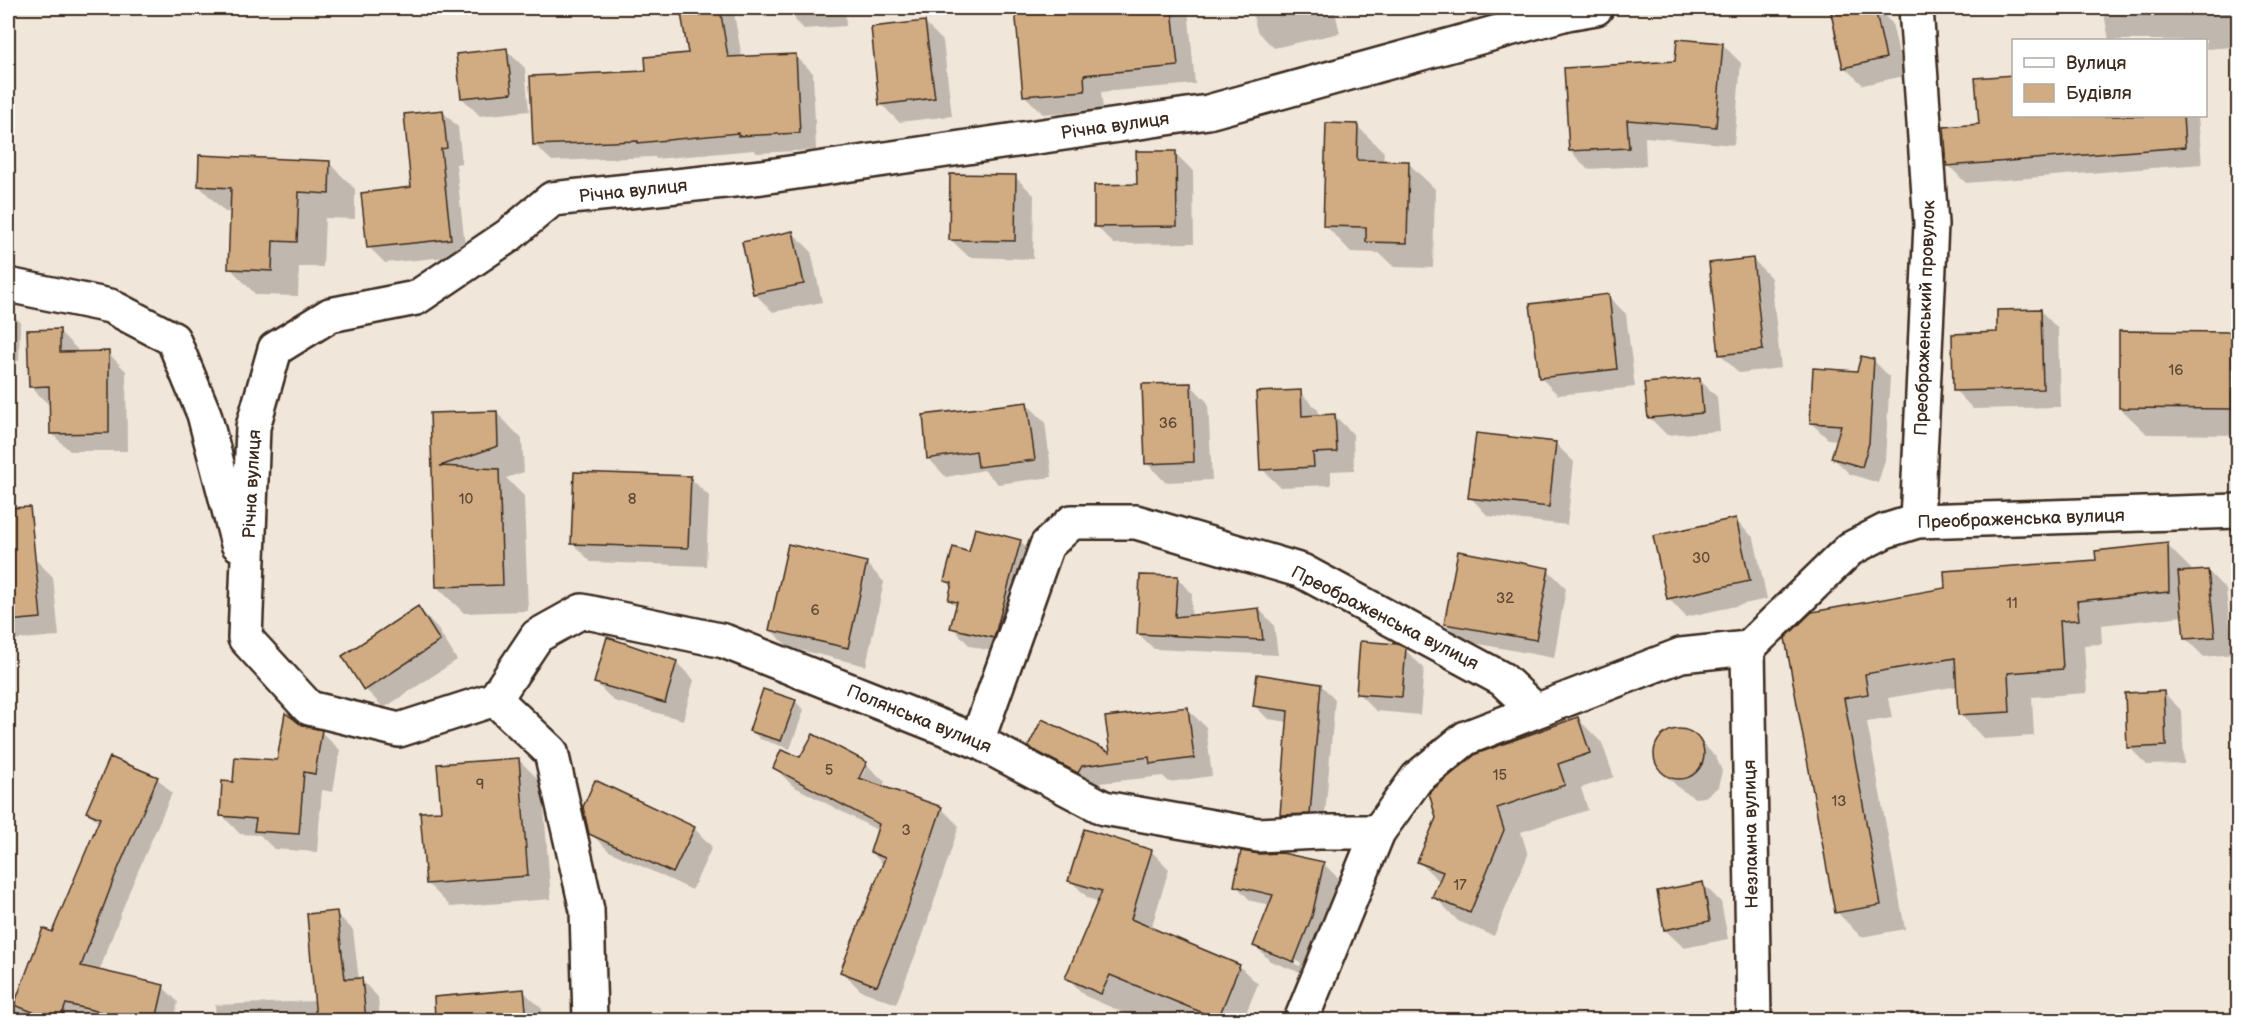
<svg xmlns="http://www.w3.org/2000/svg" width="2246" height="1028" font-family="'Balsamiq Sans',sans-serif">
	<style>
		.shadow { fill: #0003; fill-rule: evenodd }
		.building { fill: #d1ac83; stroke: #3b2a1e; stroke-width: 1.5 }
		.lines { fill: none; stroke-linecap: round; stroke-linejoin: round }
		.minor-casing { stroke: #3b2a1e; stroke-width: 38 }
		.minor { stroke: #fff; stroke-width: 33 }
		.labels { text-anchor: middle; dominant-baseline: central; stroke-width: 4.5; stroke-linejoin: round; paint-order: stroke }
		.number-label { font-size: 15px; fill: #604a37 }
		.street-label { font-size: 18px; fill: #3b2a1e; stroke: #fff }
	</style>
	<rect width="100%" height="100%" fill="#f1e6da"/>
	<filter id="ink" filterUnits="userSpaceOnUse"><feTurbulence type="fractalNoise" baseFrequency=".0167" numOctaves="2"/><feDisplacementMap in="SourceGraphic" scale="12" xChannelSelector="R" yChannelSelector="G"/><feConvolveMatrix kernelMatrix="1 2 1 2 8 2 1 2 1" color-interpolation-filters="sRGB"/></filter>
	<g filter="url(#ink)">
		<g class="shadow">
			<path d="M681,8H733L742,58L795,55L813,73L816,150L757,153L754,150L656,159L655,157L552,161L534,144L648,72L689,54Z"/>
			<path d="M794,8H845L846,26L804,29L795,20Z"/>
			<path d="M1017,8H1188L1195,84L1101,92L1103,109L1043,114L1025,96Z"/>
			<path d="M1251,8H1334L1340,33L1274,48L1257,31Z"/>
			<path d="M1861,8H1876L1892,23L1904,76L1863,85L1844,67L1832,14Z"/>
			<path d="M2103,8H2232L2234,47L2206,49V40H2109Z"/>
			<path d="M925,23L943,41L952,116L899,122L881,104Z"/>
			<path d="M1723,45L1741,63L1734,145L1645,137L1646,166L1588,169L1570,151L1676,63Z"/>
			<path d="M506,50L525,68L529,111L480,116L462,98Z"/>
			<path d="M2014,76V116H2198L2202,164L1966,183L1948,165L1981,126L1977,79Z"/>
			<path d="M442,111L458,127L462,163L456,164L466,255L385,263L369,247L413,189Z"/>
			<path d="M1357,126L1384,152L1383,162L1408,163L1435,189L1433,268L1394,267L1379,253L1351,252L1325,225Z"/>
			<path d="M1175,153L1193,171L1194,243L1114,244L1096,226Z"/>
			<path d="M329,163L355,189V219L325,218L323,267H299L298,296L256,295L230,268L232,212H225L199,186Z"/>
			<path d="M1015,177L1034,195L1033,259L969,257L950,239Z"/>
			<path d="M793,233L811,251L822,302L773,312L755,294L744,244Z"/>
			<path d="M1753,259L1771,278L1781,368L1739,373L1720,354Z"/>
			<path d="M1608,296L1626,314L1635,387L1558,395L1540,377Z"/>
			<path d="M8,310L20,322L19,361H8Z"/>
			<path d="M2040,310L2058,329L2060,407L1973,409L1955,390L1999,334Z"/>
			<path d="M59,331L77,349V353H108L126,371L127,451H70L51,433V404H48L30,386Z"/>
			<path d="M2232,334L2238,340V435L2147,434L2120,408Z"/>
			<path d="M1873,360L1890,377L1885,460L1878,483L1850,474L1833,458L1838,440L1828,439L1811,423L1858,373Z"/>
			<path d="M1699,379L1717,397L1720,431L1667,435L1649,417Z"/>
			<path d="M1190,384L1208,403L1212,480L1165,482L1147,463Z"/>
			<path d="M1300,392L1318,410L1319,417L1335,416L1353,434L1354,470L1331,471V485L1280,487L1262,469Z"/>
			<path d="M1026,403L1045,422L1052,477L998,484L984,470L946,477L928,458Z"/>
			<path d="M496,412L522,439L524,472L506,478L524,496L528,611L464,613L437,587L432,415Z"/>
			<path d="M1556,444L1574,462L1567,525L1488,516L1470,497Z"/>
			<path d="M690,478L709,496L706,566L591,562L573,544Z"/>
			<path d="M1735,520L1754,538L1767,599L1686,617L1668,598Z"/>
			<path d="M1020,541L1039,559L1012,656L970,646L952,627L957,607L949,600L953,587L946,581L970,554Z"/>
			<path d="M2167,545L2191,569V572L2208,571L2226,590L2233,654L2204,657L2186,639L2184,616L2101,625L2102,644L2084,645L2087,693L2032,697L2034,736L1984,739L1960,714L1958,686L1888,698L1892,718L1867,722L1905,929L1861,937L1837,912L1787,639Z"/>
			<path d="M35,559L53,577L59,636L9,640L8,561Z"/>
			<path d="M866,563L884,582L866,666L788,647L770,629Z"/>
			<path d="M1548,570L1566,588L1554,658L1463,641L1445,623Z"/>
			<path d="M1177,578L1192,593L1191,617L1259,609L1274,625L1278,655L1154,649L1139,634Z"/>
			<path d="M418,608L436,626L457,660L384,708L366,690Z"/>
			<path d="M1405,650L1424,668L1420,715L1376,711L1358,693Z"/>
			<path d="M676,662L694,680L683,720L614,701L596,683Z"/>
			<path d="M1321,685L1335,699L1324,827L1296,829L1282,815L1289,722L1268,719L1254,705Z"/>
			<path d="M2164,693L2182,711L2184,764L2147,765L2129,747Z"/>
			<path d="M795,701L804,710L790,749L760,739L751,730Z"/>
			<path d="M1187,709L1206,727L1212,776L1169,782L1163,776L1100,783L1097,790L1048,765L1030,747L1112,754Z"/>
			<path d="M1578,719L1602,743L1614,777L1581,788L1588,810L1521,832L1528,855L1494,936L1458,921L1434,896L1440,882L1419,862L1437,818Z"/>
			<path d="M303,727L321,732L340,750L333,792L322,790L317,852L274,849L260,835L240,834L222,815L234,783L279,762Z"/>
			<path d="M1687,731L1697,738L1716,757L1722,771L1718,787L1705,797L1695,798L1680,789L1661,770L1656,758L1658,743L1671,732Z"/>
			<path d="M813,736L866,764L885,782L882,787L941,808L959,826L922,938L896,1004L860,990L842,971L884,865L871,852L879,831L793,786L775,768L801,759ZM863,768H866L857,785L854,784Z"/>
			<path d="M518,759L542,783L551,899L451,907L427,883Z"/>
			<path d="M157,778L172,793L129,892L99,972L163,987L178,1002L174,1020H89L79,1018V1020H9L44,930L53,934L99,823L88,812Z"/>
			<path d="M694,828L712,847L692,890L609,851L590,833Z"/>
			<path d="M1151,851L1169,869L1151,929L1239,966L1258,984L1243,1020H1133L1134,1017L1085,996L1067,977L1099,902L1088,898L1070,880Z"/>
			<path d="M1324,864L1339,879L1327,932L1309,976L1270,961L1255,945L1271,905L1251,901L1235,885ZM1271,951L1301,963L1300,966L1271,954Z"/>
			<path d="M1703,884L1721,902L1728,939L1684,948L1665,930Z"/>
			<path d="M336,913L353,930L359,980H361L378,997L380,1020H216L215,1005L316,1001Z"/>
			<path d="M523,991L542,1009L543,1020H461L459,996Z"/>
		</g>
		<g class="building">
			<path d="M680,8H720L728,57L796,54L800,133L738,136V133L638,143V141L533,145L530,76L646,71L645,57L688,53Z"/>
			<path d="M1015,8H1172L1178,66L1084,75L1085,91L1023,96Z"/>
			<path d="M1854,8H1875L1886,58L1843,68L1831,13Z"/>
			<path d="M925,21L935,98L879,105L871,27Z"/>
			<path d="M1677,39L1723,43L1716,127L1627,120L1629,148L1569,151L1564,68L1675,61Z"/>
			<path d="M507,48L512,93L461,98L456,54Z"/>
			<path d="M2013,75V116H2183L2185,147L1947,166L1944,127L1979,124L1975,78Z"/>
			<path d="M443,110L447,148L441,149L451,239L367,248L361,193L411,187L404,114Z"/>
			<path d="M1326,123L1358,124L1357,160L1409,161L1407,243L1366,242V227L1323,226Z"/>
			<path d="M1136,151H1176L1177,226L1094,227V185L1137,184Z"/>
			<path d="M199,155L330,161L329,194L299,192L297,242L273,241L272,271L228,269L231,188L198,186Z"/>
			<path d="M950,174L1016,175L1015,241L949,240Z"/>
			<path d="M793,231L804,284L753,294L742,242Z"/>
			<path d="M1753,258L1763,350L1719,355L1709,263Z"/>
			<path d="M1609,294L1617,369L1539,378L1530,304Z"/>
			<path d="M2041,309L2043,389L1953,391L1952,334L1997,332V310Z"/>
			<path d="M60,329V352L109,351V433L50,434L49,386L29,387L27,330Z"/>
			<path d="M2119,331L2233,332L2232,409L2119,408Z"/>
			<path d="M1861,356L1874,359L1869,443L1862,467L1831,458L1841,425L1810,423L1813,368L1857,371Z"/>
			<path d="M1700,378L1703,413L1648,418L1644,383Z"/>
			<path d="M1191,383L1194,462L1145,464L1142,384Z"/>
			<path d="M1301,390L1302,416L1335,414L1337,452L1313,453L1314,467L1260,470L1256,392Z"/>
			<path d="M1027,402L1035,460L978,467L976,451L927,459L923,415Z"/>
			<path d="M497,411L498,446L440,466L499,469L503,585L436,587L430,413Z"/>
			<path d="M1476,433L1556,442L1549,507L1468,498Z"/>
			<path d="M574,472L691,476L688,548L571,544Z"/>
			<path d="M30,507L41,618L8,621V508Z"/>
			<path d="M1736,518L1750,581L1667,599L1653,536Z"/>
			<path d="M975,528L1021,540L994,638L950,628L957,602L948,600L952,583L944,581L953,547L969,552Z"/>
			<path d="M2168,543L2169,592L2077,601L2079,620L2060,621L2063,669L2008,673L2010,712L1958,715L1955,658L1865,674L1868,694L1844,698L1881,905L1835,913L1785,638L1812,612L1945,588L1944,571L2096,560L2095,551Z"/>
			<path d="M788,544L867,562L848,648L769,630Z"/>
			<path d="M1458,551L1549,568L1536,640L1444,624Z"/>
			<path d="M2208,570L2215,637L2184,639L2178,572Z"/>
			<path d="M1140,575L1178,576L1175,617L1259,608L1263,640L1137,634Z"/>
			<path d="M418,606L440,641L364,691L342,656Z"/>
			<path d="M607,637L677,661L665,703L594,683Z"/>
			<path d="M1360,641L1397,644L1406,648L1402,697L1356,694Z"/>
			<path d="M1257,674L1321,684L1310,814L1280,815L1288,711L1253,706Z"/>
			<path d="M763,689L796,700L781,741L749,731Z"/>
			<path d="M2164,691L2166,746L2127,748L2125,693Z"/>
			<path d="M1188,707L1194,758L1150,764L1149,757L1082,766L1078,773L1028,747L1042,719L1110,752L1105,717Z"/>
			<path d="M285,713L304,726L322,730L315,774L304,772L299,834L254,831L256,819L220,816L222,781L233,782L235,757L277,760Z"/>
			<path d="M1578,717L1590,753L1558,764L1565,785L1497,808L1504,830L1470,913L1432,897L1443,872L1417,862L1436,818L1429,793L1431,791L1476,754Z"/>
			<circle cx="1679" cy="754" r="25"/>
			<path d="M813,734L867,762L859,778L942,807L904,919L877,986L840,972L885,858L870,852L879,824L773,768L781,750L800,757Z"/>
			<path d="M110,757L158,777L115,876L81,966L164,985L156,1020H135L66,1004L60,1020H55L14,1005L43,928L52,932L100,818L86,812Z"/>
			<path d="M519,758L528,876L426,884L420,812L441,811L437,764Z"/>
			<path d="M595,780L695,827L673,873L589,834L583,807Z"/>
			<path d="M1084,829L1152,850L1131,919L1240,965L1218,1019L1110,975L1101,994L1065,978L1102,891L1068,881Z"/>
			<path d="M1241,851L1259,854L1282,853L1324,862L1312,916L1294,962L1253,946L1273,895L1234,886Z"/>
			<path d="M1703,882L1710,921L1664,930L1657,891Z"/>
			<path d="M337,911L345,979L362,978L366,1020H316L307,914Z"/>
			<path d="M524,989L527,1020H435L434,997Z"/>
		</g>
		<g class="lines">
			<defs>
				<g id="minor">
					<path d="M1916,8L1931,224L1917,521"/>
					<path d="M8,285L110,306L173,339L204,414L238,544"/>
					<path d="M1748,648L1754,1020"/>
					<path d="M495,699L399,730L309,708L245,638L253,427L275,349L330,315L416,298L508,236L552,199L762,177L1208,112L1567,13L1596,8"/>
					<path d="M495,699L537,636L582,611L724,641L977,741L1104,808L1258,835L1319,832H1378"/>
					<path d="M495,699L551,752L587,910L590,1020"/>
					<path d="M977,741L1047,545L1072,522H1136L1302,571L1502,679L1535,710"/>
					<path d="M1301,1020L1378,832L1417,778L1466,738L1681,655L1748,648L1850,549L1885,531L1917,521L2238,511"/>
				</g>
			</defs>
			<use href="#minor" class="minor-casing"/>
			<use href="#minor" class="minor"/>
		</g>
	</g>
	<g class="labels">
		<g class="number-label">
			<text x="2176" y="370">16</text>
			<text x="1168" y="423">36</text>
			<text x="466" y="499">10</text>
			<text x="632" y="499">8</text>
			<text x="1701" y="558">30</text>
			<text x="1505" y="598">32</text>
			<text x="2012" y="603">11</text>
			<text x="815" y="610">6</text>
			<text x="829" y="770">5</text>
			<text x="1500" y="775">15</text>
			<text x="480" y="784">9</text>
			<text x="1839" y="801">13</text>
			<text x="906" y="830">3</text>
			<text x="1460" y="885">17</text>
		</g>
		<g class="street-label">
			<text transform="translate(1115 126) rotate(-8)">Річна вулиця</text>
			<text transform="translate(633 191) rotate(-6)">Річна вулиця</text>
			<text transform="translate(1925 318) rotate(-88)">Преображенський провулок</text>
			<text transform="translate(252 484) rotate(-87)">Річна вулиця</text>
			<text transform="translate(2021 519) rotate(-2)">Преображенська вулиця</text>
			<text transform="translate(1385 618) rotate(27)">Преображенська вулиця</text>
			<text transform="translate(919 719) rotate(22)">Полянська вулиця</text>
			<text transform="translate(1751 834) rotate(-91)">Незламна вулиця</text>
		</g>
	</g>
	<rect width="2246" height="1028" fill="none" stroke="#fff" stroke-width="30"/>
	<rect x="15" y="15" width="2216" height="998" fill="none" stroke="#3b2a1e" stroke-width="2" filter="url(#ink)"/>
	<rect x="2012" y="39" width="195" height="78" fill="#ffffff" stroke="#b1aaa5" stroke-width="1.5"/>
	<rect x="2024" y="58" width="30" height="9" fill="#ffffff" stroke="#b1aaa5" stroke-width="1.5"/>
	<text x="2066" y="69" font-size="18" fill="#3b2a1e">Вулиця</text>
	<rect x="2024" y="84" width="30" height="18" fill="#d1ac83" stroke="#b1aaa5" stroke-width="1.5"/>
	<text x="2066" y="99" font-size="18" fill="#3b2a1e">Будівля</text>
</svg>
